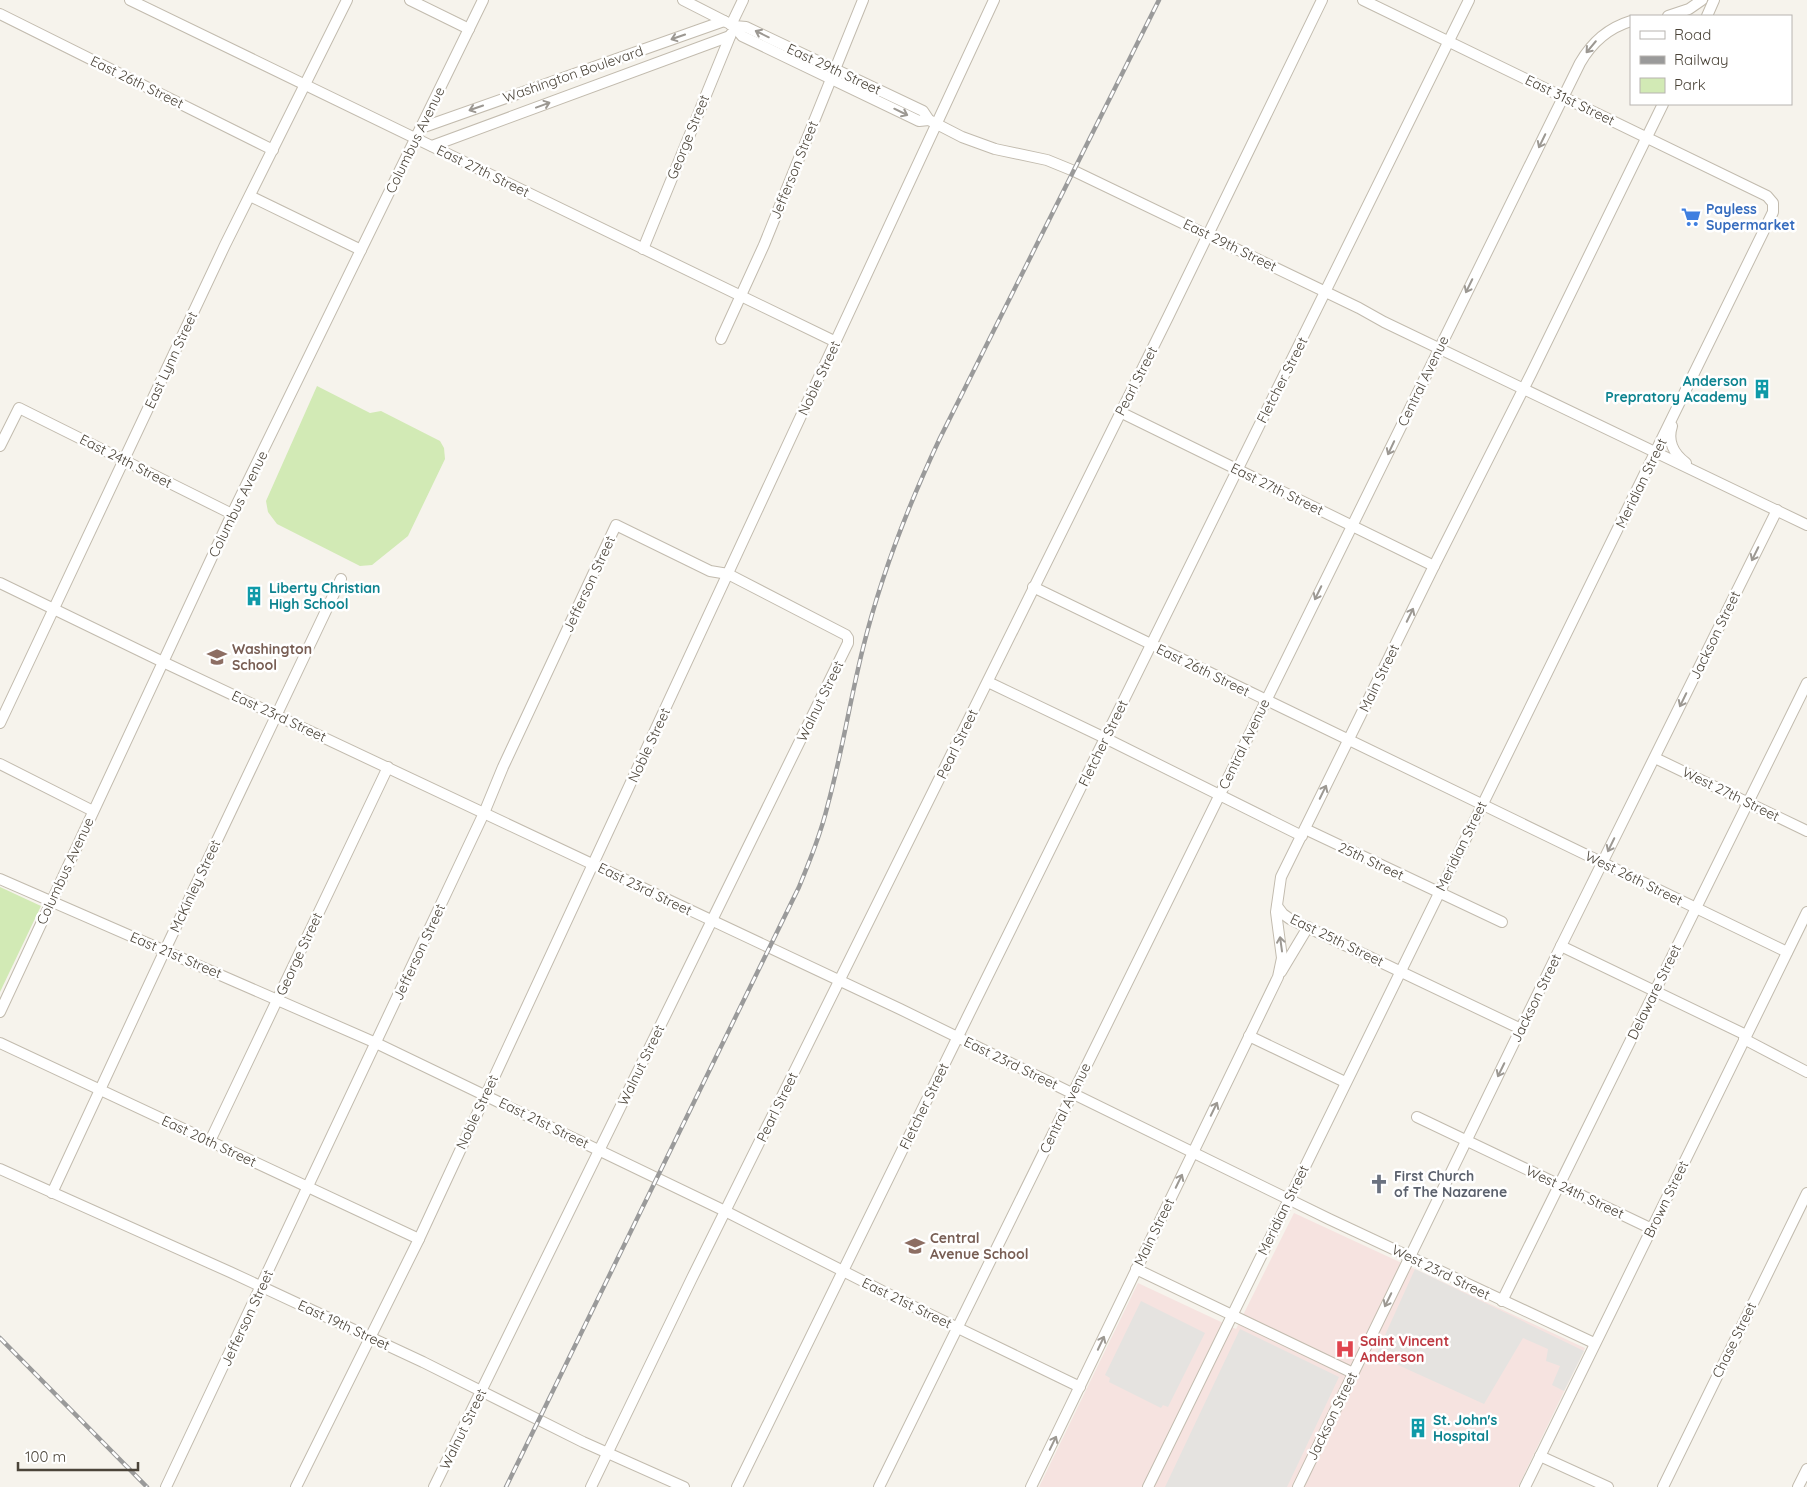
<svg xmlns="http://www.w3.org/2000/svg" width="1807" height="1487" font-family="Quicksand,sans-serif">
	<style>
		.medical { fill: #f6e3e0 }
		.green { fill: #d2eab5 }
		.parking { fill: #e5e3e0 }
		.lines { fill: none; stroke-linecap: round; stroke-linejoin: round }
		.minor-casing { stroke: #c2bbae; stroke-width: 12 }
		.minor { stroke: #fff; stroke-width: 10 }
		.rail-casing { stroke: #9a9a9a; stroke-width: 4.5 }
		.rail { stroke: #fff; stroke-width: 2.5; stroke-dasharray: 8; stroke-linecap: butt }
		.oneway { stroke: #9c9892 }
		.labels { text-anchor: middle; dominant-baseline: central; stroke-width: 5; stroke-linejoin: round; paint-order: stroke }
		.street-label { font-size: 14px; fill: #4b4439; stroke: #fff }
		.shop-label { font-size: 14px; font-weight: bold; fill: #366cbe; stroke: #fff; text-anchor: start }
		.culture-label { font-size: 14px; font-weight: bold; fill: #0d838f; stroke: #fff; text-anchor: start }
		.education-label { font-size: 14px; font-weight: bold; fill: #785e54; stroke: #fff; text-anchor: start }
		.worship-label { font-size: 14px; font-weight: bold; fill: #5b616d; stroke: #fff; text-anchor: start }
		.health-label { font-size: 14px; font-weight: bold; fill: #be3a42; stroke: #fff; text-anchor: start }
	</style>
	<rect width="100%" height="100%" fill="#f6f3ec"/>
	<path class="medical" d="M1294,1213L1585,1348L1518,1487H1039L1138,1283L1236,1329Z"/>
	<g class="green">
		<path d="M317,386L370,413L381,411L440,441L444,448L445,459L408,536L372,565L360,566L277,524L268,512L266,501Z"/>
		<path d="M0,887L41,906L0,992Z"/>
	</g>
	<g class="parking">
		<path d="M1415,1269L1584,1351L1564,1391L1552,1385L1560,1366L1546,1361L1548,1349L1523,1338L1484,1404L1376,1355Z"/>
		<path d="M1141,1301L1205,1333L1168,1407L1163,1405L1161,1408L1109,1382L1110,1378L1105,1375Z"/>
		<path d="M1240,1329L1339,1377L1287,1487H1165Z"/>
	</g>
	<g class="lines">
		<defs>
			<g id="minor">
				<path d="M130,0L836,342"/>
				<path d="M410,0L469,29"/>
				<path d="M683,0L734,26L742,36L919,121L929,120"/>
				<path d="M0,14L273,150"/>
				<path d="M1668,16L1689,9L1702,0"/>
				<path d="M1707,16L1714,0"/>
				<path d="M731,25L743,0"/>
				<path d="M734,26L746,27L923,111L929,120L962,137L995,149L1047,160L1074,171L1359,308L1384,322L1807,525"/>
				<path d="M421,128L724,21"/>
				<path d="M432,146L730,36"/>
				<path d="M250,196L361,250"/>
				<path d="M643,249L731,34"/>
				<path d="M721,339L764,245L863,0"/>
				<path d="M1120,412L1434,566"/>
				<path d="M1672,426C1667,441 1674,454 1686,463"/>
				<path d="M0,446L19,408L232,514"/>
				<path d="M0,583L163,662L900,1009L1329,1219L1594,1343"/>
				<path d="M1033,587L1787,952"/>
				<path d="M988,682L1105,738L1302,836"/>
				<path d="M0,723L225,245L347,0"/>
				<path d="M1655,758L1807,831"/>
				<path d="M0,764L93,811"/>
				<path d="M1305,829L1502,922"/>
				<path d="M0,879L376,1043L725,1211L900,1300L1080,1387"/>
				<path d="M1277,906L1283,914L1290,919L1521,1029"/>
				<path d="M1561,946L1746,1035"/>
				<path d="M1281,972L1308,927"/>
				<path d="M0,1012L232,514L483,0"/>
				<path d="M1249,1036L1345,1082"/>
				<path d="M1744,1039L1807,1072"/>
				<path d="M0,1043L419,1239"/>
				<path d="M1417,1117L1652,1229"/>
				<path d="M210,1141L388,767"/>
				<path d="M0,1169L230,1272L423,1362L583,1442L684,1487"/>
				<path d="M52,1193L165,950L341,579"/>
				<path d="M1136,1269L1353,1373"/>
				<path d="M1502,1301L1807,683"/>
				<path d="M1540,1456L1608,1487"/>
				<path d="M166,1487L484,813L503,767L616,525L710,571L728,574L846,635L848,638V643L434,1487"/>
				<path d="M296,1487L419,1239L994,0"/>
				<path d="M591,1487L692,1278L1168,317L1322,0"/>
				<path d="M737,1487L967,1018L1469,0"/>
				<path d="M879,1487L1580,63C1592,42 1608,28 1631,21"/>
				<path d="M1031,1487L1278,977L1282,958L1276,912L1281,877L1434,566L1531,374L1663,104"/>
				<path d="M1148,1487L1773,212V203L1767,196L1363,0"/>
				<path d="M1298,1487L1561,946L1777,510"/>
				<path d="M1525,1487L1807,912"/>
				<path d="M1663,1487L1807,1193"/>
				<path d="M1798,1487L1807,1469"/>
			</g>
		</defs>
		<use href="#minor" class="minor-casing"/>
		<use href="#minor" class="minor"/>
		<defs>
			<g id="rail">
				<path d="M0,1338L147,1487"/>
				<path d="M506,1487L799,887C810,860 821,833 828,804C842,753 850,700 863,648C881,575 908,506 940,438L1159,0"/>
			</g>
		</defs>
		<use href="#rail" class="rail-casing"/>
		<use href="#rail" class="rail"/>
	</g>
	<defs><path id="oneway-shaft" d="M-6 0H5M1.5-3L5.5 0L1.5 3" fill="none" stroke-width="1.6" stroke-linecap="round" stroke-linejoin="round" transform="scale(1.25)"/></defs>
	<g class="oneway">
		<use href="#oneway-shaft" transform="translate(762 34) rotate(-154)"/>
		<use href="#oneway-shaft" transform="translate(678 37) rotate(161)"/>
		<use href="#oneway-shaft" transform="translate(1591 47) rotate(130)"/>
		<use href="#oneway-shaft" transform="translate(543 105) rotate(-20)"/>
		<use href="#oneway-shaft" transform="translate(476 108) rotate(161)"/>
		<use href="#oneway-shaft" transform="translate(901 112) rotate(26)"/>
		<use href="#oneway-shaft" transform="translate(1542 141) rotate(116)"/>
		<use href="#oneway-shaft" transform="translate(1469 286) rotate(116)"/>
		<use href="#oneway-shaft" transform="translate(1391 448) rotate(115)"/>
		<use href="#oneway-shaft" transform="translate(1755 554) rotate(116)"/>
		<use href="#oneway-shaft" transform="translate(1318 593) rotate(116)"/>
		<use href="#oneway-shaft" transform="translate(1410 615) rotate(-64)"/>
		<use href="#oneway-shaft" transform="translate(1683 700) rotate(116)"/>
		<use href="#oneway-shaft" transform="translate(1323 792) rotate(-64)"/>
		<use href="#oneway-shaft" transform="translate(1611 845) rotate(116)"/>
		<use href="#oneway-shaft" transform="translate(1281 944) rotate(-98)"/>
		<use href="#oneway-shaft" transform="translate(1501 1070) rotate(116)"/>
		<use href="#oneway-shaft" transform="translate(1214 1109) rotate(-64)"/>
		<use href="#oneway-shaft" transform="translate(1179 1181) rotate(-64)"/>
		<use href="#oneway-shaft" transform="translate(1388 1300) rotate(116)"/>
		<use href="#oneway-shaft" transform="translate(1101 1343) rotate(-65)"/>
		<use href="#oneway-shaft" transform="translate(1053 1443) rotate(-64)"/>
	</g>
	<defs>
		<symbol id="supermarket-bare" viewBox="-9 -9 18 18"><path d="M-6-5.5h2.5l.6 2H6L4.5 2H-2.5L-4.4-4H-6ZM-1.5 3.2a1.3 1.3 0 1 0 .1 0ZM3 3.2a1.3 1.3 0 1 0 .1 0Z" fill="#3f7fe0" stroke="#fff" stroke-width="2.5" paint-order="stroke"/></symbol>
		<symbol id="building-bare" viewBox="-9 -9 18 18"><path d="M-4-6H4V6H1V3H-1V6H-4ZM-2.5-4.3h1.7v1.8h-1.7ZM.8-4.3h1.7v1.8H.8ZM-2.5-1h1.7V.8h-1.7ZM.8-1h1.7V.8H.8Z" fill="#0f9aa8" stroke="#fff" stroke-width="2.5" paint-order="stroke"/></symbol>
		<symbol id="school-bare" viewBox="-9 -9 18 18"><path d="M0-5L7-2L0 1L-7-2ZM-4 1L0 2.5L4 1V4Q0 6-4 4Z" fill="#8d6e63" stroke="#fff" stroke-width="2.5" paint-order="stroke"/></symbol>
		<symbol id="church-bare" viewBox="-9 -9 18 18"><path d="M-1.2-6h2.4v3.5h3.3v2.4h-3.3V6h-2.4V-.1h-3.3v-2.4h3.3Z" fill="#6b7280" stroke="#fff" stroke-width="2.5" paint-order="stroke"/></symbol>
		<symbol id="hospital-bare" viewBox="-9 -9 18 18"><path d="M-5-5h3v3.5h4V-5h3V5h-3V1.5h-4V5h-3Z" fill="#e0444e" stroke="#fff" stroke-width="2.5" paint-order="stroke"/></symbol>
	</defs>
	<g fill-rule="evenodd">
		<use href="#supermarket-bare" x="1677" y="203" width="28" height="28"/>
		<use href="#building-bare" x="1748" y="375" width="28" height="28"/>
		<use href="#building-bare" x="240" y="582" width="28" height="28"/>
		<use href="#school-bare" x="203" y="643" width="28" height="28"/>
		<use href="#church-bare" x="1365" y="1170" width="28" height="28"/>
		<use href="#school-bare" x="901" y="1232" width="28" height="28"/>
		<use href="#hospital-bare" x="1331" y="1335" width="28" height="28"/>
		<use href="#building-bare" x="1404" y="1414" width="28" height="28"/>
	</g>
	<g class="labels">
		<g class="street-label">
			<text transform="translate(834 69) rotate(25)">East 29th Street</text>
			<text transform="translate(573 74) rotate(-19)">Washington Boulevard</text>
			<text transform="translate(137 82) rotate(26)">East 26th Street</text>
			<text transform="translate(1570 100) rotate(26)">East 31st Street</text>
			<text transform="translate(688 137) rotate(-68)">George Street</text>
			<text transform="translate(415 140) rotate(-64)">Columbus Avenue</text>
			<text transform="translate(794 170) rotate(-68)">Jefferson Street</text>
			<text transform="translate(483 171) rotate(26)">East 27th Street</text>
			<text transform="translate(1230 245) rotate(26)">East 29th Street</text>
			<text transform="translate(171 360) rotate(-65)">East Lynn Street</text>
			<text transform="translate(819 378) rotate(-65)">Noble Street</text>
			<text transform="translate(1282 380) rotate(-63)">Fletcher Street</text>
			<text transform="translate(1136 381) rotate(-63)">Pearl Street</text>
			<text transform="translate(1423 381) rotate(-64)">Central Avenue</text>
			<text transform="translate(126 461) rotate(27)">East 24th Street</text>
			<text transform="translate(1641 483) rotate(-64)">Meridian Street</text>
			<text transform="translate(1277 489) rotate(26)">East 27th Street</text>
			<text transform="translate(238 504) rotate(-64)">Columbus Avenue</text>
			<text transform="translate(589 584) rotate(-65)">Jefferson Street</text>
			<text transform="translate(1715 635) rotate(-64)">Jackson Street</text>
			<text transform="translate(1203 670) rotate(26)">East 26th Street</text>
			<text transform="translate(1379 678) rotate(-64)">Main Street</text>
			<text transform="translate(820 701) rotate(-64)">Walnut Street</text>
			<text transform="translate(279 716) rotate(25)">East 23rd Street</text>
			<text transform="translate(1103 743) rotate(-64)">Fletcher Street</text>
			<text transform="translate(957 744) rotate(-64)">Pearl Street</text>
			<text transform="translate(1244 744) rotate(-64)">Central Avenue</text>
			<text transform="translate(649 745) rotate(-65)">Noble Street</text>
			<text transform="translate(1731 794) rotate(26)">West 27th Street</text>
			<text transform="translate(1461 846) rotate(-64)">Meridian Street</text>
			<text transform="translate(1371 861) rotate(25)">25th Street</text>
			<text transform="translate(65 871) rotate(-65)">Columbus Avenue</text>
			<text transform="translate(1634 878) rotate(26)">West 26th Street</text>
			<text transform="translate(195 886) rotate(-65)">McKinley Street</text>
			<text transform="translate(645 889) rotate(26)">East 23rd Street</text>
			<text transform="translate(1337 940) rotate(26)">East 25th Street</text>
			<text transform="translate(419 952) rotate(-65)">Jefferson Street</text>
			<text transform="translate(299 954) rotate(-65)">George Street</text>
			<text transform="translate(176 955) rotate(23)">East 21st Street</text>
			<text transform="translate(1654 992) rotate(-64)">Delaware Street</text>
			<text transform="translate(1536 998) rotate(-64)">Jackson Street</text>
			<text transform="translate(1011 1063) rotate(26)">East 23rd Street</text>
			<text transform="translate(641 1065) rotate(-64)">Walnut Street</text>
			<text transform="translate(924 1106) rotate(-64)">Fletcher Street</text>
			<text transform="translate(777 1107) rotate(-64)">Pearl Street</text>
			<text transform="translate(1065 1108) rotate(-64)">Central Avenue</text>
			<text transform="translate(477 1112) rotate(-65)">Noble Street</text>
			<text transform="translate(544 1123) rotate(26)">East 21st Street</text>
			<text transform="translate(209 1141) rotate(25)">East 20th Street</text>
			<text transform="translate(1575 1192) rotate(25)">West 24th Street</text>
			<text transform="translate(1666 1199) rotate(-64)">Brown Street</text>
			<text transform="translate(1283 1210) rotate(-64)">Meridian Street</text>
			<text transform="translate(1154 1232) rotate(-64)">Main Street</text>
			<text transform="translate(1441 1272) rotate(26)">West 23rd Street</text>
			<text transform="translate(907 1303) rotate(26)">East 21st Street</text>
			<text transform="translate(247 1318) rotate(-65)">Jefferson Street</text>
			<text transform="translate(344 1325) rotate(25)">East 19th Street</text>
			<text transform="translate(1734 1340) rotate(-64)">Chase Street</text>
			<text transform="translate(1332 1416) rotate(-64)">Jackson Street</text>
			<text transform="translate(463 1429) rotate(-64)">Walnut Street</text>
		</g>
		<g class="shop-label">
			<text x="1706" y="209">Payless<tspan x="1706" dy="16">Supermarket</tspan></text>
		</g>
		<g class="culture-label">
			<text x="1747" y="381" text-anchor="end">Anderson<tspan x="1747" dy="16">Prepratory Academy</tspan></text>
			<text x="269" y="588">Liberty Christian<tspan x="269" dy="16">High School</tspan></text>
			<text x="1433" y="1420">St. John's<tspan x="1433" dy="16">Hospital</tspan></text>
		</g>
		<g class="education-label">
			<text x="232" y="649">Washington<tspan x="232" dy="16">School</tspan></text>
			<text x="930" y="1238">Central<tspan x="930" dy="16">Avenue School</tspan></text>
		</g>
		<g class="worship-label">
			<text x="1394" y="1176">First Church<tspan x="1394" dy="16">of The Nazarene</tspan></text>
		</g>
		<g class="health-label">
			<text x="1360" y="1341">Saint Vincent<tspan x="1360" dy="16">Anderson</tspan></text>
		</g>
	</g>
	<rect x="1630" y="15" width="162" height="90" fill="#ffffff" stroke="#b7b4b0"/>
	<rect x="1640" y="31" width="25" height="8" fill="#ffffff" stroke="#b7b4b0"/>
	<text x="1674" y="40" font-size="15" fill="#4b4439">Road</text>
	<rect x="1640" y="56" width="25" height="8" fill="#9a9a9a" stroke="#b7b4b0"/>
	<text x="1674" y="65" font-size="15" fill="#4b4439">Railway</text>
	<rect x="1640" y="78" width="25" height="15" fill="#d2eab5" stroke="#b7b4b0"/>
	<text x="1674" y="90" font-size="15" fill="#4b4439">Park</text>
	<path d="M18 1462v8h120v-8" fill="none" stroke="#4b4439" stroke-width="2.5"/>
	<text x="25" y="1462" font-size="15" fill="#4b4439" stroke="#ffffff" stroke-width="4" paint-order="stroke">100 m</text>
</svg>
